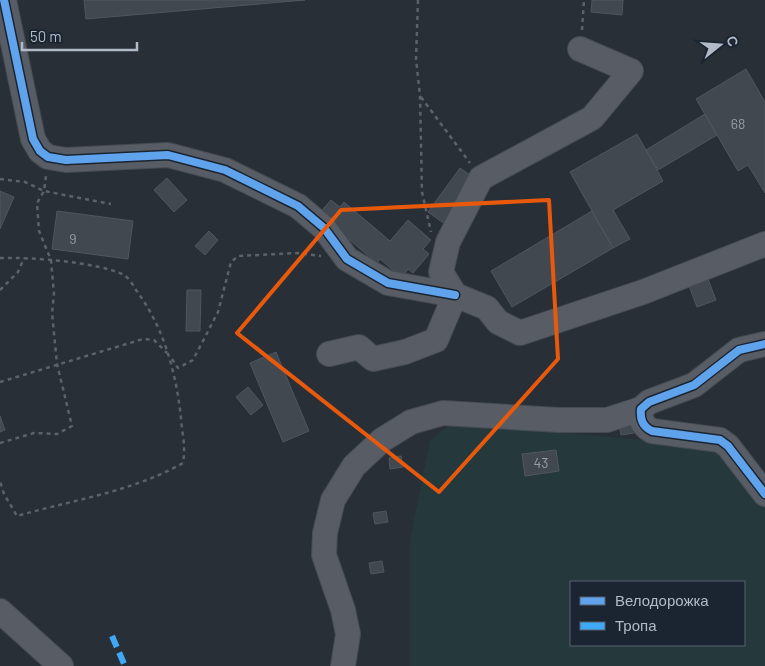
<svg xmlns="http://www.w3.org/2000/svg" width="765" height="666" font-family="Barlow,sans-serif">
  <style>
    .green { fill: #25393d; fill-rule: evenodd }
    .building { fill: #42484f; stroke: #50565f }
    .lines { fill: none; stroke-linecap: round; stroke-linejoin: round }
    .minor-casing { stroke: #464b52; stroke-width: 26 }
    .path { stroke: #5c6268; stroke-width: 2.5; stroke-dasharray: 4 4; stroke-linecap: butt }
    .minor { stroke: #585d65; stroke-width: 24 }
    .quiet { stroke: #3fa9f5; stroke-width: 6; stroke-dasharray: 12 6; stroke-linecap: butt }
    .cycleway-casing { stroke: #1b2532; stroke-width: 11 }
    .cycleway { stroke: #60a3ed; stroke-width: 8 }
    .marked { fill: none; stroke: #e8590c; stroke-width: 4; stroke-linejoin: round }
    .labels { text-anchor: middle; stroke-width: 4; stroke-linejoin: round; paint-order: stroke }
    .number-label { font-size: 14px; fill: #959eaa }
  </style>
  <rect width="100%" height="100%" fill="#282f37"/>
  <!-- green -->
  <path class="green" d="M476,425L701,445L765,476V666H410V541L430,440L448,426ZM571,582H744V645H571Z"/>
  <!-- building -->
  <path class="building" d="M84,0H305L86,19Z
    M592,0H623L622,15L591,12Z
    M746,69L765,102V193L748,165L738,171L696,99Z
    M705,114L717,135L658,170L646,150Z
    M637,134L663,181L613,210L630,239L613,248L570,172Z
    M460,168L477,180L445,224L428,212Z
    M167,178L187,200L174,212L154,190Z
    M0,191L14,197L0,229Z
    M331,200L340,207L344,202L390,241L408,220L431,240L423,249L429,254L413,273L408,269L402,278L380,259L377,263L319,214Z
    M57,211L133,221L128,259L52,249Z
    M592,211L613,248L512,307L491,271Z
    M209,231L218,240L205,255L195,246Z
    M708,279L716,300L697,307L689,286Z
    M187,290H201L200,331H186Z
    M276,352L309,431L283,442L250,363Z
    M248,387L263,405L251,415L236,397Z
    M0,416L5,430L0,432Z
    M632,422L634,433L621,435L619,424Z
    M556,450L559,471L525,476L522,454Z
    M401,456L403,467L390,469L389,458Z
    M386,511L388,522L375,524L373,513Z
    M382,561L384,572L371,574L369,563Z"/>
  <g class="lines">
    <!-- minor casing -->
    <g class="minor-casing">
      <path id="minor" d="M4,0L33,139L40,151L48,157L66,160L168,155L225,170L298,206L324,228L347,259L388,283L455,295L487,308L498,322L520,333L643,292L765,244
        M455,295L441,272L448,242L481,178L592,118L631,71L580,49
        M765,344L739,350L694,385L649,402L641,409C640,419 642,426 652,431L720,440L728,446L765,494
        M329,354L359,347L373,359L405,352L436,340L455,295
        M0,611L61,666
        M343,666L348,634L343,610L324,555L325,533L333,500L354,466L382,440L411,422L443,413L559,420H607L641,409"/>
    </g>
    <!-- path -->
    <path class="path" d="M418,0L416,59L420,96L422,192L431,232
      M582,30L584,0
      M421,97L470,163
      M0,179L25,182L44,191L111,204
      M0,258C30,257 98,262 124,275C129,278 133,285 136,290C166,330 178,380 182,429C184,441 185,451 183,463C132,492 72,500 17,516L4,494L0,481
      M0,290L18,272L24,258
      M172,359L178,368L193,360L218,312L231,262L238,256L298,253L321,256
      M0,382L143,339L154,340L167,353
      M0,443L34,433L57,434L72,426L57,364L52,313L54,294L51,260L39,231L37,203L44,191L46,176"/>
    <!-- minor -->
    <use href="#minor" class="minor"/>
    <!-- quiet -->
    <path class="quiet" d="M112,636L125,666"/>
    <!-- cycleway casing -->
    <g class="cycleway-casing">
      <path id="cycleway" d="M4,0L33,139L40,151L48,157L66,160L168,155L225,170L298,206L324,228L347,259L388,283L455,295
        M765,344L739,350L694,385L649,402L641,409C640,419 642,426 652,431L720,440L728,446L765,494"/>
    </g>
    <!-- cycleway -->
    <use href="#cycleway" class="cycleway"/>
  </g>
  <!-- marked area -->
  <path class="marked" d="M549,200L558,359L439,492L237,333L341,210Z"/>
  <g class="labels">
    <!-- number labels -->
    <g class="number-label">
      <text x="738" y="129">68</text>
      <text x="73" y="244">9</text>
      <text x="541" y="468">43</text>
    </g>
  </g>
  <!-- legend -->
  <rect x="570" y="581" width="175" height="65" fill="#1b2532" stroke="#57616e"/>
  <rect x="580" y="597" width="25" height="8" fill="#60a3ed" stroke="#57616e"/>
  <text x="615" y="606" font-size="15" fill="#b1bbc8">Велодорожка</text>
  <rect x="580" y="622" width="25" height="8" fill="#3fa9f5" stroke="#57616e"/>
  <text x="615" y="631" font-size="15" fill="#b1bbc8">Тропа</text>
  <!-- north arrow -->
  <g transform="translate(720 45) rotate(73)" stroke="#1b2532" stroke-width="4" paint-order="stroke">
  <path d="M0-4L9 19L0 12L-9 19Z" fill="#b1bbc8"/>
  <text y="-8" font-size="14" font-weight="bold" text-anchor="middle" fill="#b1bbc8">С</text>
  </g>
  <!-- scale -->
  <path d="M22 42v8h115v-8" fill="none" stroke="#b1bbc8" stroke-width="2.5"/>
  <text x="30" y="42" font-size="15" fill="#b1bbc8" stroke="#1b2532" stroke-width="4" paint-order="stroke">50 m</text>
</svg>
